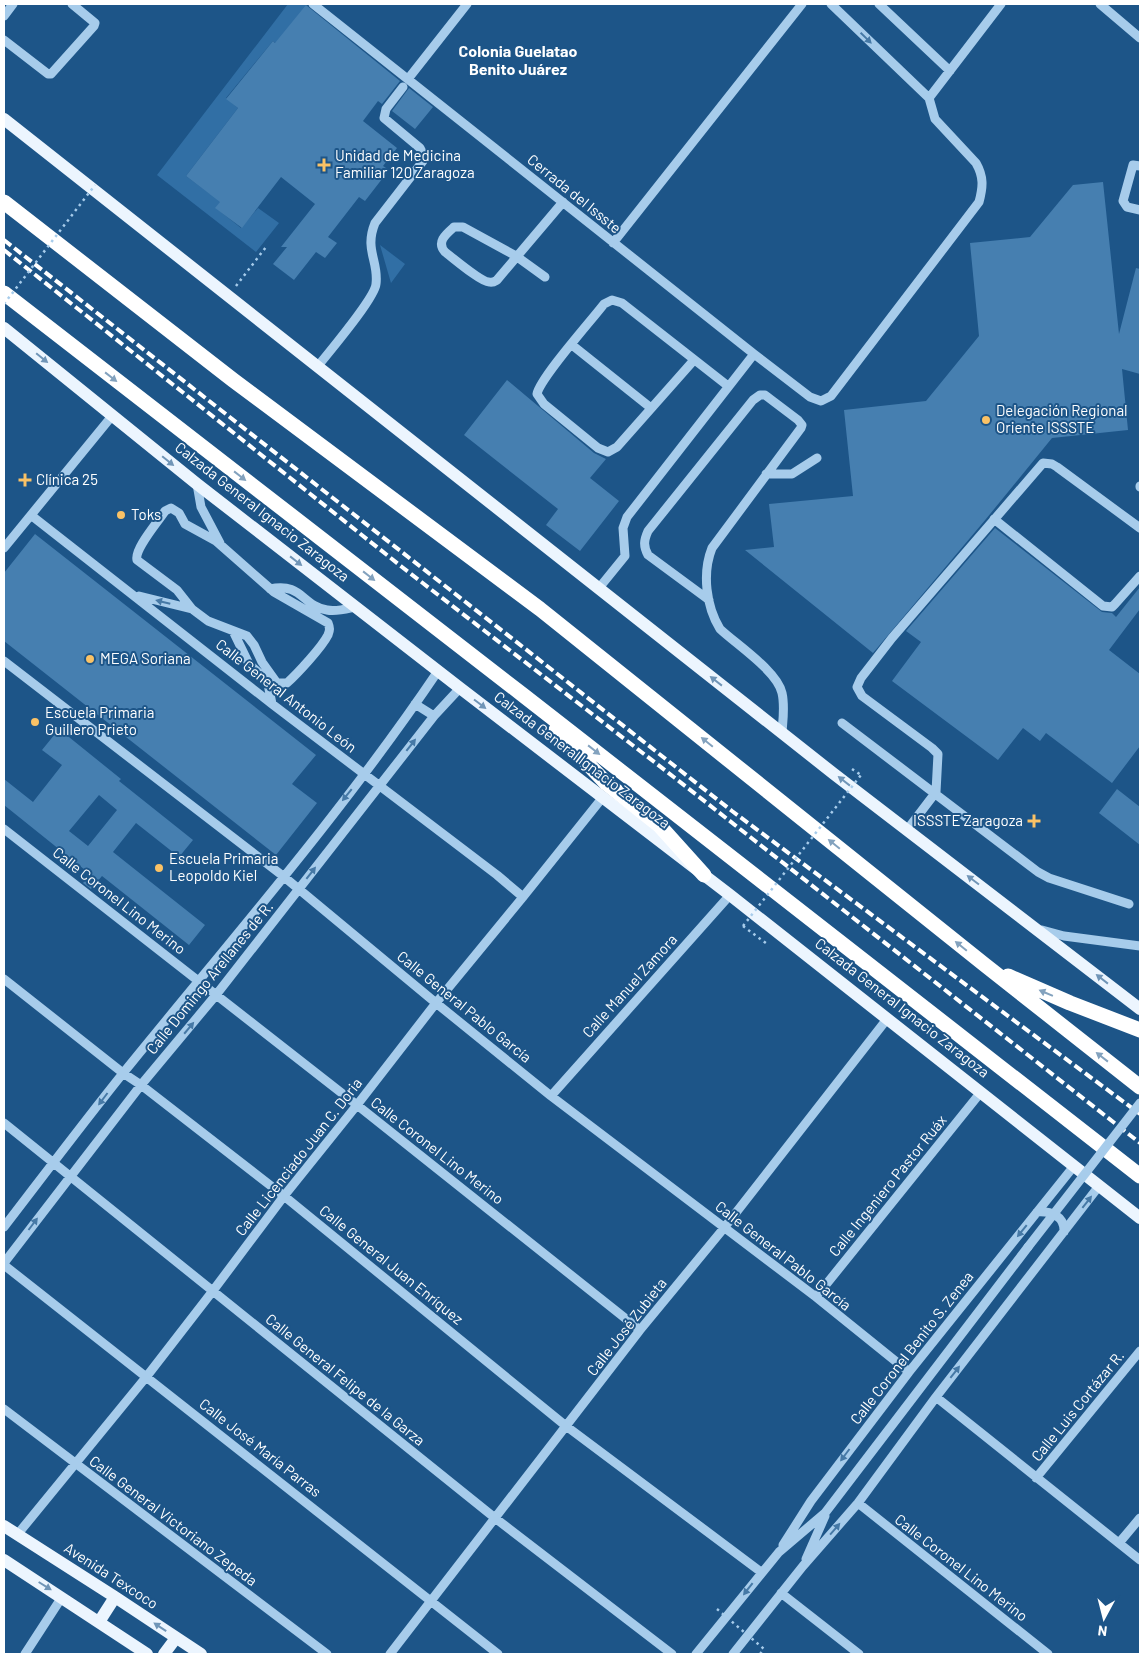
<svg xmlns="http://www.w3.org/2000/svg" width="1144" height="1658" font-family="Barlow,sans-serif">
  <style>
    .green { fill: #316fa5 }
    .building { fill: #467fb0; fill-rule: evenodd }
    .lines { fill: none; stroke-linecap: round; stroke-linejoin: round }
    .path { stroke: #a7cceb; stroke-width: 2.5; stroke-dasharray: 2.5 4; stroke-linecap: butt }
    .minor { stroke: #a7cceb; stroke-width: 9 }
    .major { stroke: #ecf5fe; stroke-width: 12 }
    .highway { stroke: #fff; stroke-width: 15 }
    .rail { stroke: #fff; stroke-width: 4; stroke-dasharray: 9 4; stroke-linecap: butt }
    .path-bridge { stroke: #a7cceb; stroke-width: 2.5; stroke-dasharray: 2.5 4; stroke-linecap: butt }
    .minor-bridge { stroke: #a7cceb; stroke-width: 9 }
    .oneway { fill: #4679a6 }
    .oneway2 { fill: #7095b7 }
    .oneway3 { fill: #83a2be }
    .poi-dot { fill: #fac266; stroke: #1d5588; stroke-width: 2 }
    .labels { text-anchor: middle; stroke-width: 4; stroke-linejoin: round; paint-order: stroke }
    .poi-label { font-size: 15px; fill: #fff; stroke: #1d5588; text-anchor: start }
    .street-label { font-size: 15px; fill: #fff; stroke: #1d5588 }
    .neighbourhood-label { font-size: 16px; font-weight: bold; fill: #fff; stroke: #1d5588 }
  </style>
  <rect width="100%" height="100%" fill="#1d5588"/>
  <!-- green -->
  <path class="green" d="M288,4H304L306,5L298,60L273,41L226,98L238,108L186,176L210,194L250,163L216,208L241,228L258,208L279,223L256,252L157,175Z
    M380,245L405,264L391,283Z"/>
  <!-- building -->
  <path class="building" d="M306,5L400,81L382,104L378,101L363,121L397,148L383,166L389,170L365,201L359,197L328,237L337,243L325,258L316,252L294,280L273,264L287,247H281L315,204L281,177L242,228L215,208L220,202L186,176L238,108L226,99L273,41L275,43Z
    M409,88L433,107L415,129L392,111Z
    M1103,182L1119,334L1136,268L1140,269V374L1122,369L1128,430L1052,438L986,519L873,653L745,550L774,547L769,504L853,496L844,410L926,401L979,336L970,243L1030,237L1073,185Z
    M507,380L594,453L606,459L590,478L619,501L580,551L546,525L558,509L464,435Z
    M995,528L1102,612L1112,613L1116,617L1140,587V609L1109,650L1140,674V746L1112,783L1046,733L1040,741L1023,728L998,760L892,681L921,642L906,631Z
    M35,534L316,755L292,784L317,803L276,855L4,641V573Z
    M59,729L121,779L119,781L193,840L179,857L136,823L113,852L205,925L189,945L102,876L91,889L83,883L90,874L4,805V779L33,802L62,765L42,750ZM99,795L117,810L88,846L69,831Z
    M1117,789L1140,807V845L1099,813Z"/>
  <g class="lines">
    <!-- path -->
    <path class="path" d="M236,286L266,247
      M852,769L861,775
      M743,926L767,944L768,943
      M760,1654L764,1649"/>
    <!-- minor -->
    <path class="minor" d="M313,4L754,354L810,397L821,401L831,396L979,202C983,187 984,177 976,163L935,119L929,98
      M831,4L929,98
      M879,4L950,71
      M1100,4L1140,38
      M4,16L13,4
      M4,40L48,74H51L94,26L95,23L72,4
      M408,79L467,4
      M929,98L1001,4
      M1140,166L1133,165L1123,201L1127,207L1140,210
      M613,243L802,4
      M545,277L516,256L463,227H454C446,234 436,242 445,252C453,258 481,282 489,282C493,283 494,282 497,280L563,202
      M572,345L651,408
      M694,360L617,447L608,452L598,448L544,404L537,394C540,378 591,321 604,304L612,300L622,303L728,386
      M318,366C329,352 375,298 376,284C379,261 364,250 375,223L423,161L422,152L420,148L384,118L386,109L403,87
      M766,474H792L817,458
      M197,484L201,507L220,543
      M1140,486V487
      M171,508L179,513L185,524L216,541L274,592L328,623C330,628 330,630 328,635C322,647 298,673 287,683H277L262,662L254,645L247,636L208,621L192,609L177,590L137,560C134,549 158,522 165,511Z
      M32,516L272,704L497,875L523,897
      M994,519L1103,606L1112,607L1115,604L1140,576
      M4,548L112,416
      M599,588L625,556L623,528L627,517L754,354
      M270,589C302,582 302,606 327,610C336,612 346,609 355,607
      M139,596L192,609
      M709,600L648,555C643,546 644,540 648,531L753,400L760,395H765L798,420L802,425L801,428L712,548C702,573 706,606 720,629C737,645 777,671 782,693C785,706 783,719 782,732
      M234,633L249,664L266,679L268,684L272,704
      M4,661L283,876L436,1003L551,1096L816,1297L909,1372
      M415,704L434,716
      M842,723L1038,872L1049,878L1129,904
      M4,829L357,1105L640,1330
      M907,830L936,792L938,754L932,748L862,696L857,687L861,678L892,638L1043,463L1052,464L1057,467L1140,528
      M1042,930L1064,936L1140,946
      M4,979L123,1073L141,1085L284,1196L566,1426L761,1572
      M551,1096L730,895
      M4,1123L495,1518L672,1654
      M1037,1212C1051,1211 1065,1216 1064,1232
      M4,1227C44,1175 83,1123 124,1072C231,940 343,812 438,671
      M4,1263L141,1085L216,995L434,716L460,688
      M4,1265L498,1654
      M816,1297L981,1092
      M936,1397L1140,1560
      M4,1409L327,1654
      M1036,1478L1140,1351
      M858,1503L1048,1654
      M17,1535L147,1376L212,1292L284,1196L357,1105L436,1003L523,897L603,797
      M1119,1543L1140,1518
      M783,1545L811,1501L909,1372L1074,1166
      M806,1559L825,1516
      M781,1593L859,1654
      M25,1654L62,1597
      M390,1654L640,1330L724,1228L887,1019
      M696,1654L779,1552L825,1513L1028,1247
      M733,1654L803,1566L858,1503L936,1397L1099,1186"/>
    <!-- major -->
    <path class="major" d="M4,119L834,774L1140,1009
      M4,328L197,484L460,688L730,895L1140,1218
      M4,1526L115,1597L201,1654
      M4,1560L147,1654
      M99,1622L115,1597
      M164,1654L176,1638"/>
    <!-- highway -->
    <path class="highway" d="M4,202L233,380L540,609L985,965L1140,1087
      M4,293L523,695L1140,1176
      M556,730L606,783L659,825L704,875
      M1008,976L1070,1003L1140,1030"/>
    <!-- rail -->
    <path class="rail" d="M4,240L732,811L1140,1114
      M4,250L402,567L675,778L1140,1143"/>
    <!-- path-bridge -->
    <path class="path-bridge" d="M4,304L95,185
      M743,926L861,775
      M717,1609L764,1649"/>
    <!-- minor-bridge -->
    <path class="minor-bridge" d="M1028,1247L1140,1103"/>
  </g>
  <!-- one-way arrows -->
  <defs><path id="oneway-solid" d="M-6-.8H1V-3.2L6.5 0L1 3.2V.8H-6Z" transform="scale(1.25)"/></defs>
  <g class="oneway">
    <use href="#oneway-solid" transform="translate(866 38) rotate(44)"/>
    <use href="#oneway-solid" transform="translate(163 602) rotate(-166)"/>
    <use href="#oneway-solid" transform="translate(411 745) rotate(-52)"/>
    <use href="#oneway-solid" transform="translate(347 795) rotate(129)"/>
    <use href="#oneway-solid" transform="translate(311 873) rotate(-52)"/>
    <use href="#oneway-solid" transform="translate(189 1028) rotate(-50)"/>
    <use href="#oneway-solid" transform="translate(103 1099) rotate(127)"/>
    <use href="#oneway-solid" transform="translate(1087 1202) rotate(-52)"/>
    <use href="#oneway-solid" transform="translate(33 1224) rotate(-53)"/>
    <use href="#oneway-solid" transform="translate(1022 1231) rotate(129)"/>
    <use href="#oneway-solid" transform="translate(955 1372) rotate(-52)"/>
    <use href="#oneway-solid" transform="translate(845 1455) rotate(127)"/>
    <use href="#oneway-solid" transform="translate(835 1529) rotate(-49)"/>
    <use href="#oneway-solid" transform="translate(748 1589) rotate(128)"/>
  </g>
  <g class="oneway2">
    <use href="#oneway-solid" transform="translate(42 358) rotate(39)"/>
    <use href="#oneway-solid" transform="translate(168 461) rotate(39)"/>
    <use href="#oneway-solid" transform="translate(296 561) rotate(38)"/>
    <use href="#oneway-solid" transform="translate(716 681) rotate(-142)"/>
    <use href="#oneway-solid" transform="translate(480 704) rotate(37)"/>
    <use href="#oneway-solid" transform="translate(844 781) rotate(-142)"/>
    <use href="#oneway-solid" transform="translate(973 880) rotate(-143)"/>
    <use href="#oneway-solid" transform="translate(1102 979) rotate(-142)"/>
    <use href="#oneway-solid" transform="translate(45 1586) rotate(32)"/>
    <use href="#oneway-solid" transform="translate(160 1627) rotate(-146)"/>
  </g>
  <g class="oneway3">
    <use href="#oneway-solid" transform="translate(111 377) rotate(38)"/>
    <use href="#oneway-solid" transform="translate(240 476) rotate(38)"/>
    <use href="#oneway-solid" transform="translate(369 576) rotate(38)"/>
    <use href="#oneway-solid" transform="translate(707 742) rotate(-141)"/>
    <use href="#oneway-solid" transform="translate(594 750) rotate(38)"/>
    <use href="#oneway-solid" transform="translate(834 844) rotate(-141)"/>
    <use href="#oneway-solid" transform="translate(961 946) rotate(-141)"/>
    <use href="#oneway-solid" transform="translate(1046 993) rotate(-157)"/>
    <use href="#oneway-solid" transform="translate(1102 1057) rotate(-142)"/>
  </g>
  <!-- markers -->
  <g class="poi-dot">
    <path d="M321.5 157.5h5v5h5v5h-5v5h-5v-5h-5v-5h5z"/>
    <circle cx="986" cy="420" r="5"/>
    <path d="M22.5 472.5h5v5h5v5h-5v5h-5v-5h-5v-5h5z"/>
    <circle cx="121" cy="515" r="5"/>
    <circle cx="90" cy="659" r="5"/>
    <circle cx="35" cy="722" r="5"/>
    <path d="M1031.5 813.5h5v5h5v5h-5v5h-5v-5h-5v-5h5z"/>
    <circle cx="159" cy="868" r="5"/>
  </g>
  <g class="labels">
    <!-- poi labels -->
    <g class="poi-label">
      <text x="335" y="161">Unidad de Medicina<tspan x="335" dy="17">Familiar 120 Zaragoza</tspan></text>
      <text x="996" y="416">Delegación Regional<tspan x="996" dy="17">Oriente ISSSTE</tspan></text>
      <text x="36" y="485">Clínica 25</text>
      <text x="131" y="520">Toks</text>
      <text x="100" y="664">MEGA Soriana</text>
      <text x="45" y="718">Escuela Primaria<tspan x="45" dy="17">Guillero Prieto</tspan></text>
      <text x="1023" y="826" text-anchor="end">ISSSTE Zaragoza</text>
      <text x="169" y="864">Escuela Primaria<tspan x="169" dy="17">Leopoldo Kiel</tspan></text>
    </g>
    <!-- street labels -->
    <g class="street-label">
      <text transform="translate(574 194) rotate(39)" y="5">Cerrada del Issste</text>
      <text transform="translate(262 512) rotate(38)" y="5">Calzada General Ignacio Zaragoza</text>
      <text transform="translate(286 696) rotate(38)" y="5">Calle General Antonio León</text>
      <text transform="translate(582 760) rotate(37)" y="5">Calzada General Ignacio Zaragoza</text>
      <text transform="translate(119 901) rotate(38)" y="5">Calle Coronel Lino Merino</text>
      <text transform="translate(210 978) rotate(-51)" y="5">Calle Domingo Arellanes de R.</text>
      <text transform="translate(630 986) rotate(-48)" y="5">Calle Manuel Zamora</text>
      <text transform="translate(464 1007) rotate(39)" y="5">Calle General Pablo García</text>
      <text transform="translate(902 1008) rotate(38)" y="5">Calzada General Ignacio Zaragoza</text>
      <text transform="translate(437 1151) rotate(38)" y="5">Calle Coronel Lino Merino</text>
      <text transform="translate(299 1157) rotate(-52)" y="5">Calle Licenciado Juan C. Doria</text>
      <text transform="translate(888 1186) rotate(-51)" y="5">Calle Ingeniero Pastor Ruáx</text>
      <text transform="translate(783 1256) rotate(38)" y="5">Calle General Pablo García</text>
      <text transform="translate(391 1265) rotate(39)" y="5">Calle General Juan Enríquez</text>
      <text transform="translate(627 1327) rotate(-52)" y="5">Calle José Zubieta</text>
      <text transform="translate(912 1348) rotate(-52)" y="5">Calle Coronel Benito S. Zenea</text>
      <text transform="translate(345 1380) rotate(39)" y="5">Calle General Felipe de la Garza</text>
      <text transform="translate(1078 1406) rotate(-51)" y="5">Calle Luis Cortázar R.</text>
      <text transform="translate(260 1448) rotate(38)" y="5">Calle José María Parras</text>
      <text transform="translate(173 1521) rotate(37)" y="5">Calle General Victoriano Zepeda</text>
      <text transform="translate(961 1568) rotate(38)" y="5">Calle Coronel Lino Merino</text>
      <text transform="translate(111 1576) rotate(33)" y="5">Avenida Texcoco</text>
    </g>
    <!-- neighbourhood labels -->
    <g class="neighbourhood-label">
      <text x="518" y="57">Colonia Guelatao<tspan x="518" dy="18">Benito Juárez</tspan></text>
    </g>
  </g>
  <!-- border -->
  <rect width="1144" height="1658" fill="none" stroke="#ffffff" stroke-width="10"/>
  <!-- north arrow -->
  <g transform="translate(1104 1618) rotate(187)" stroke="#1d5588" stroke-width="4" paint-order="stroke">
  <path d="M0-4L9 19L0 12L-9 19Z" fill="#ffffff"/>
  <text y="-8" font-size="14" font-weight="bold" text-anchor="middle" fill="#ffffff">N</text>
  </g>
</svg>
